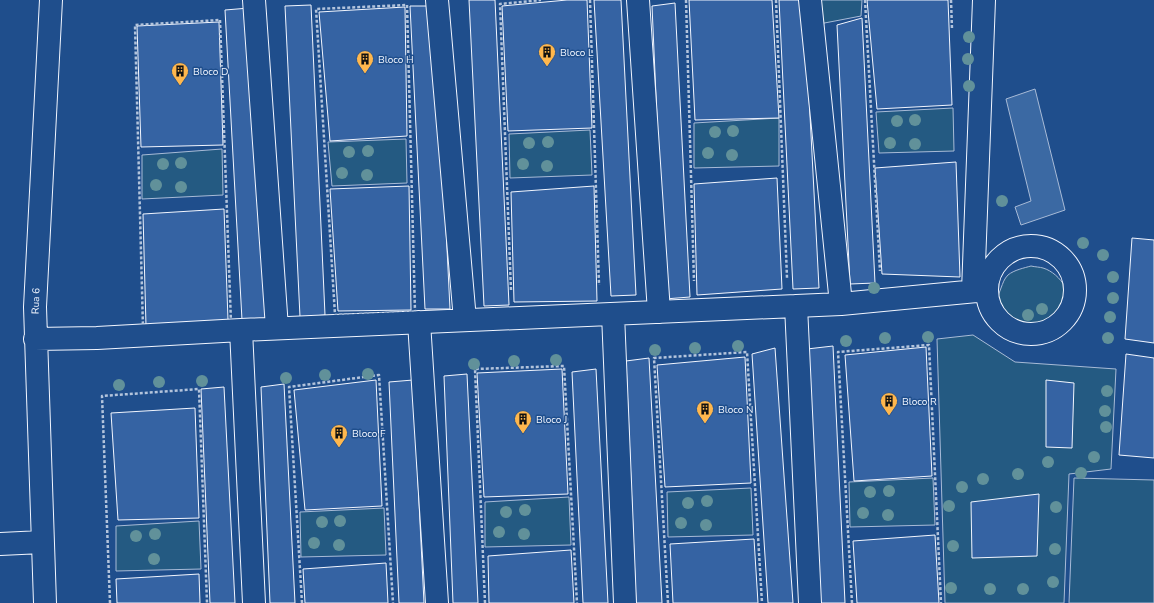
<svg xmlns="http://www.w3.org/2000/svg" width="1154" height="603" font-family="'Nunito Sans',sans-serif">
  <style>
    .green { fill: #245a82; stroke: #a8bbd7 }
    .water { fill: #3b69a3; stroke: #a8bbd7 }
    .building { fill: #3563a3; stroke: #f2f6ff }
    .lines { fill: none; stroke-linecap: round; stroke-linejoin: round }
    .street-casing { stroke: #f2f6ff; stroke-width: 24 }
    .path { stroke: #b3c4dc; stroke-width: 2.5; stroke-dasharray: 3 2; stroke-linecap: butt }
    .street { stroke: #1f4e8c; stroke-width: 22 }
    .tree { fill: #61919a }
    .labels { text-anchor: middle; stroke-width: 3; stroke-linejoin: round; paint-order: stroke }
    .poi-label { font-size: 10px; fill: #f2f6ff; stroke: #1f4e8c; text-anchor: start }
    .street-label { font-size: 10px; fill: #f2f6ff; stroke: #1f4e8c }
  </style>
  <rect width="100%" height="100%" fill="#1f4e8c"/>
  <!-- green -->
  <path class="green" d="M813,0H862L861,16L814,25Z
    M953,108L954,151L879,153L876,112Z
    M779,118V166L694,168V123Z
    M590,130L592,175L510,178L509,134Z
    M406,139L407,183L332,186L328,142Z
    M222,149L223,195L142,199V155Z
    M1031,266C1035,267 1040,267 1043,268C1060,273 1078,298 1064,314C1050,331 1022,337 1006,318C997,306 995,303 1001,288C1003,283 1004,279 1008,275C1014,270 1024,268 1031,266Z
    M973,335L1015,362L1116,369L1111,469L1069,474L1064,603H945L937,339Z
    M933,478L935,525L850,527L849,482Z
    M1074,478L1154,480V603H1069Z
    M751,488L753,535L668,537L667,492Z
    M569,497L571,545L485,547V502Z
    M384,508L386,555L301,557L300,512Z
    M199,521L201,569L116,571V526Z"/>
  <!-- water -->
  <path class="water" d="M1035,89L1065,210L1021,225L1015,207L1031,201L1006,99Z"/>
  <!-- building -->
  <path class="building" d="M469,0H495L509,305L484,306Z
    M567,0H587L592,128L508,131L502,6Z
    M594,0H621L636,295L611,296Z
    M689,0H772L779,118L695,120Z
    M779,0H804L819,288L793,289Z
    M867,0H948L952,105L877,109Z
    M675,3L690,297L665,299L652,6Z
    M311,5L325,315L300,317L285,6Z
    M410,6H435L450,309H425Z
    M405,7L407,136L330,141L319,12Z
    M249,8L268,320H242L225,10Z
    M862,18L875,283L850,284L837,25Z
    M219,22L223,145L141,147L137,26Z
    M956,162L960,277L882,274L875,168Z
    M777,178L782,289L697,295L694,184Z
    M409,186L411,310L338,311L330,189Z
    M594,186L597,301L514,302L511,192Z
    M224,209L228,320L146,326L143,214Z
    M1132,238L1154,240V343L1125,339Z
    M833,346L845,603H820L807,349Z
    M926,347L932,476L854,481L845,355Z
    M775,348L793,603H768L752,354Z
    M1126,354L1154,358V458L1119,455Z
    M745,357L751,483L665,487L657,365Z
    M649,358L662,603H636L626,361Z
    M562,369L568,494L484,497L477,373Z
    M596,369L608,603H583L572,372Z
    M467,374L478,603H453L444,376Z
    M376,380L382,506L305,510L294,390Z
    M413,380L424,603H399L389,382Z
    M1046,380L1074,383L1072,448L1046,447Z
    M284,384L295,603H270L261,387Z
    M224,387L235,603H210L201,389Z
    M195,408L199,518L118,520L111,413Z
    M1039,494L1037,556L972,558L971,502Z
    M935,535L939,603H857L853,541Z
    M754,539L758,603H673L670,544Z
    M571,550L574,603H489L488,556Z
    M386,563L388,603H305L303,569Z
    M199,574L200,603H117L116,579Z"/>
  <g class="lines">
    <!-- street casing -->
    <g class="street-casing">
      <path id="street" d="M254,0L277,328
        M437,0L465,320
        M638,0L659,312
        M810,0L841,304
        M987 290a44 44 0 1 1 88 0a44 44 0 1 1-88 0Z
        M973,291L984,0
        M796,306L810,603
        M613,314L625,603
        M419,322L437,603
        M241,330L254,603
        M35,339L97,338L241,330L841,304L987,290
        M0,544L42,542
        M45,603L35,307L51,0"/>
    </g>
    <!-- path -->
    <path class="path" d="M590,0L599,285
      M686,0L694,281
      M776,0L787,278
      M865,0L880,271
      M951,0L952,29
      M407,5L415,312L335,315L316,9Z
      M220,20L231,323L143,328L135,25Z
      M511,290L500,4L541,0
      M110,603L102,396L199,389L207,603
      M302,603L289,387L379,375L393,603
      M485,603L475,369L564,366L577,603
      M668,603L654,358L747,352L762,603
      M852,603L838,352L929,345L941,603"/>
    <!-- street -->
    <use href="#street" class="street"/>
  </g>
  <!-- trees -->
  <g class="tree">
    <circle cx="969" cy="37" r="6"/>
    <circle cx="968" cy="59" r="6"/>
    <circle cx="969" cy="86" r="6"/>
    <circle cx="915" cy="120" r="6"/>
    <circle cx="897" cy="121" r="6"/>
    <circle cx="733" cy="131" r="6"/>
    <circle cx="715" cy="132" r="6"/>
    <circle cx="548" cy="142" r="6"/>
    <circle cx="529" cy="143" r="6"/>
    <circle cx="890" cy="143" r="6"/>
    <circle cx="915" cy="144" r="6"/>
    <circle cx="368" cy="151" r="6"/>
    <circle cx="349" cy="152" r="6"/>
    <circle cx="708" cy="153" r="6"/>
    <circle cx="732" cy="155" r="6"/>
    <circle cx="181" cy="163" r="6"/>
    <circle cx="163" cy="164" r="6"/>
    <circle cx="523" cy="164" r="6"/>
    <circle cx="547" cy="166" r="6"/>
    <circle cx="342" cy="173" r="6"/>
    <circle cx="367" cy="175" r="6"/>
    <circle cx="156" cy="185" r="6"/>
    <circle cx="181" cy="187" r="6"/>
    <circle cx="1002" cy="201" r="6"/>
    <circle cx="1083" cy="243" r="6"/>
    <circle cx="1103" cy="255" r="6"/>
    <circle cx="1113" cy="277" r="6"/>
    <circle cx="874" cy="288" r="6"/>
    <circle cx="1113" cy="298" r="6"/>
    <circle cx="1042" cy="309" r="6"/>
    <circle cx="1028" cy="315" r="6"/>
    <circle cx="1110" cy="317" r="6"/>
    <circle cx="928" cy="337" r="6"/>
    <circle cx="885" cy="338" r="6"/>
    <circle cx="1108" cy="338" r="6"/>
    <circle cx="846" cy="341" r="6"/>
    <circle cx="738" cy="346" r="6"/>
    <circle cx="695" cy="348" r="6"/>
    <circle cx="655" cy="350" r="6"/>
    <circle cx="556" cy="360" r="6"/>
    <circle cx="514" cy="361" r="6"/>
    <circle cx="474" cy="364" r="6"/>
    <circle cx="368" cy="374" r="6"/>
    <circle cx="325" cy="375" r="6"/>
    <circle cx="286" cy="378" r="6"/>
    <circle cx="202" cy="381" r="6"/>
    <circle cx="159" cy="382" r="6"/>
    <circle cx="119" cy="385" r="6"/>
    <circle cx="1107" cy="391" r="6"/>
    <circle cx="1105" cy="411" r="6"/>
    <circle cx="1106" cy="427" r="6"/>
    <circle cx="1094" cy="457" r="6"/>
    <circle cx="1048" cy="462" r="6"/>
    <circle cx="1081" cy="473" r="6"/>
    <circle cx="1018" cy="474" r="6"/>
    <circle cx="983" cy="479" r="6"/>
    <circle cx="962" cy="487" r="6"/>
    <circle cx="889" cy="491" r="6"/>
    <circle cx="870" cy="492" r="6"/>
    <circle cx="707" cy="501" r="6"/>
    <circle cx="688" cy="503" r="6"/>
    <circle cx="949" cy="506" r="6"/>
    <circle cx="1056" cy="507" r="6"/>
    <circle cx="525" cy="510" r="6"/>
    <circle cx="506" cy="512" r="6"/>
    <circle cx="863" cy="513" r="6"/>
    <circle cx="888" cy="515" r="6"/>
    <circle cx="340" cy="521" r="6"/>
    <circle cx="322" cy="522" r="6"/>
    <circle cx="681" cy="523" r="6"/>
    <circle cx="706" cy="525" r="6"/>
    <circle cx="499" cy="532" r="6"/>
    <circle cx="155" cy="534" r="6"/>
    <circle cx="524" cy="534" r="6"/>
    <circle cx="136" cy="536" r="6"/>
    <circle cx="314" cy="543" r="6"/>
    <circle cx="339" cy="545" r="6"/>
    <circle cx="953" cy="546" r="6"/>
    <circle cx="1055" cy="549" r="6"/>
    <circle cx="154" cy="559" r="6"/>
    <circle cx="1053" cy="582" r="6"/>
    <circle cx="951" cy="588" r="6"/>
    <circle cx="990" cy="589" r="6"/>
    <circle cx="1023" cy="589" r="6"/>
  </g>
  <!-- icons -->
  <defs>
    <g id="building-pin" transform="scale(0.9)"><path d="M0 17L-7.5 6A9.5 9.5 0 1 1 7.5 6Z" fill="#ffb74d" stroke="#1f4e8c"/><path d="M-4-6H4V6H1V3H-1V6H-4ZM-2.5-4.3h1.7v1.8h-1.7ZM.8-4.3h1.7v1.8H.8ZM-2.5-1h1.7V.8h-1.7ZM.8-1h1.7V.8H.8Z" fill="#111"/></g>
  </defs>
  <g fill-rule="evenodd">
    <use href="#building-pin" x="547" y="52"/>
    <use href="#building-pin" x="365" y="59"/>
    <use href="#building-pin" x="180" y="71"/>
    <use href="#building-pin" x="889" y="401"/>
    <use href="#building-pin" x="705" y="409"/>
    <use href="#building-pin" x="523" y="419"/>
    <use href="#building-pin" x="339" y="433"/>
  </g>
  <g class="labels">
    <!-- poi labels -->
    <g class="poi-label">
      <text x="560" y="56">Bloco L</text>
      <text x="378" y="63">Bloco H</text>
      <text x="193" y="75">Bloco D</text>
      <text x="902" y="405">Bloco R</text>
      <text x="718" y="413">Bloco N</text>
      <text x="536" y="423">Bloco J</text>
      <text x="352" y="437">Bloco F</text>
    </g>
    <!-- street labels -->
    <g class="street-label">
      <text transform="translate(35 301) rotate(-88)" y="4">Rua 6</text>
    </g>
  </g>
</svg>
